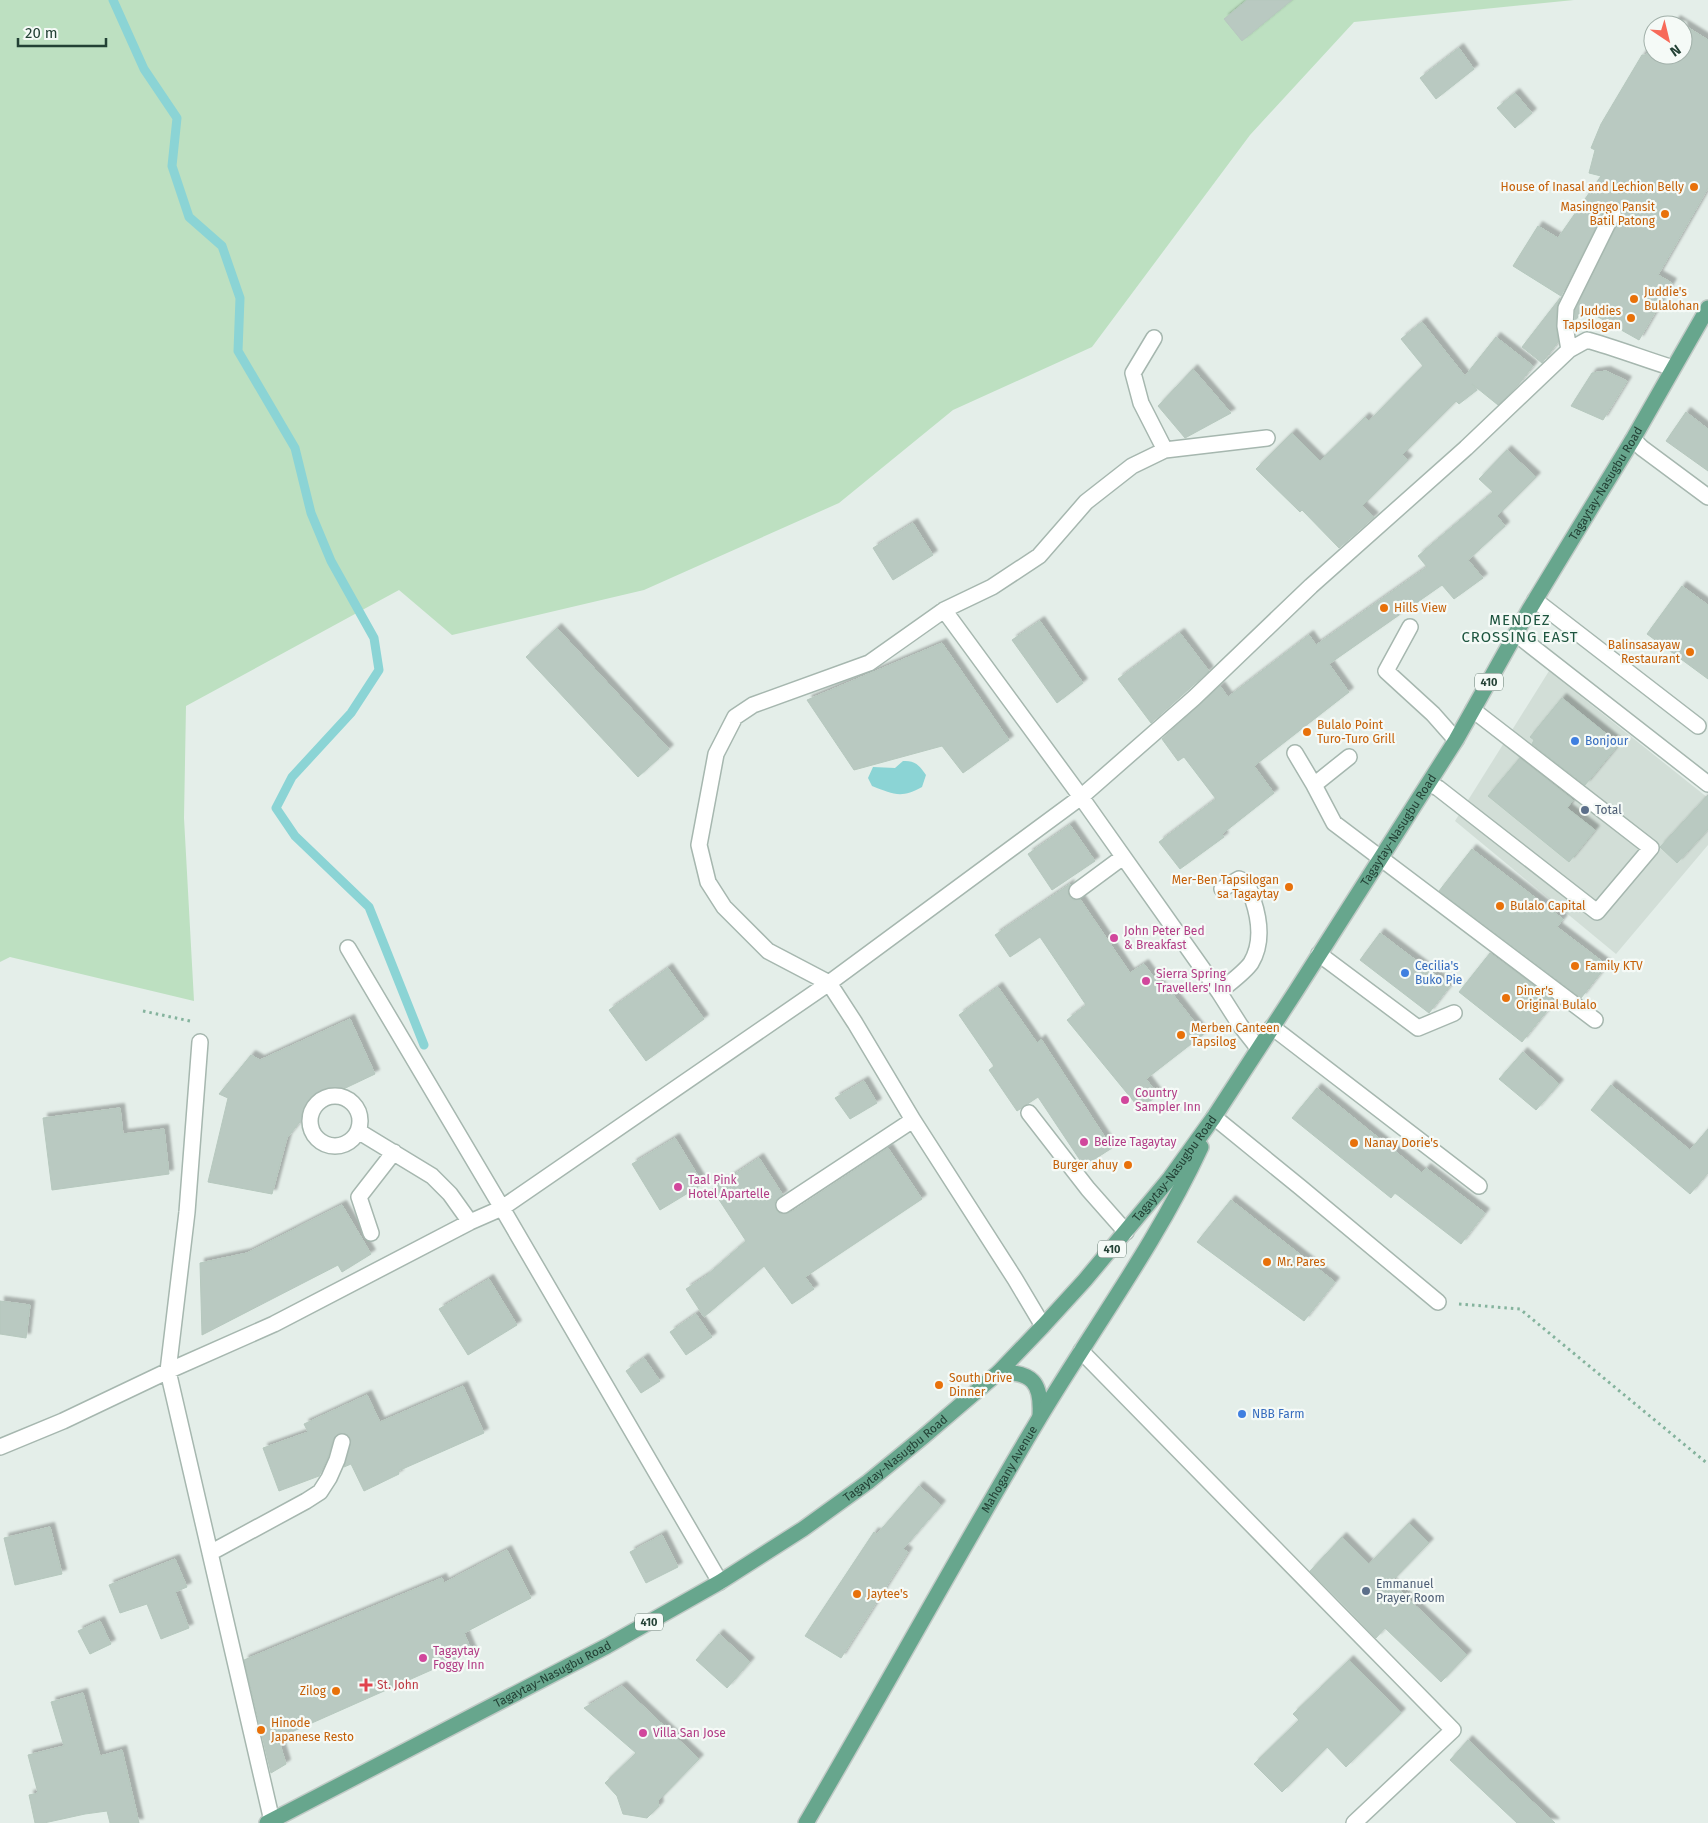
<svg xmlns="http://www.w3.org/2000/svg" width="1708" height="1823" font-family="'Fira Sans',sans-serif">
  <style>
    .built { fill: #d2ded7 }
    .green { fill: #bde0c1 }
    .water { fill: #8bd4d5 }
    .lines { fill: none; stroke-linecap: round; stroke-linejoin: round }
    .stream { stroke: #8bd4d5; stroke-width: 9 }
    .building { fill: #b9c9c1; stroke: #b6c8be; filter: url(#shadow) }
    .minor-casing { stroke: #a6b7af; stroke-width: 18 }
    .major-casing { stroke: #c1cac6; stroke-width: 18 }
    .path { stroke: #84b39d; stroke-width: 3; stroke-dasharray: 2.5 4; stroke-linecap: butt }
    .minor { stroke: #fff; stroke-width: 15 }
    .major { stroke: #67a68d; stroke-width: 15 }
    .food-dot { fill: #e8710a; stroke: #f5faf7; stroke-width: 2 }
    .shop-dot { fill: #3f7fe0; stroke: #f5faf7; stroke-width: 2 }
    .service-dot { fill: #5c6f8a; stroke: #f5faf7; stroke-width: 2 }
    .hotel-dot { fill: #d1479c; stroke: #f5faf7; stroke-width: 2 }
    .health-dot { fill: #e0444e; stroke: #f5faf7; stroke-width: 2 }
    .labels { text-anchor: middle; stroke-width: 4.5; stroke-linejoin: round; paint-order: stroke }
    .shield { fill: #f5faf7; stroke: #62786f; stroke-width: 1 }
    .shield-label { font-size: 11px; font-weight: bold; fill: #234135 }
    .food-label { font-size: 12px; fill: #c56008; stroke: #f5faf7; text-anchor: start }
    .street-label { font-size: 12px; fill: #234135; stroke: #f5faf7 }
    .shop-label { font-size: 12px; fill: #366cbe; stroke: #f5faf7; text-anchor: start }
    .service-label { font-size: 12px; fill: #4e5e75; stroke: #f5faf7; text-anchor: start }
    .hotel-label { font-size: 12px; fill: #b23c85; stroke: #f5faf7; text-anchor: start }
    .health-label { font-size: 12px; fill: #be3a42; stroke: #f5faf7; text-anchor: start }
    .quarter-label { font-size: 15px; letter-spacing: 1px; fill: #1d553f; stroke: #f5faf7 }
  </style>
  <defs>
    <filter id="shadow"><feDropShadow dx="4.5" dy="-4.5" stdDeviation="1" flood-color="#0004"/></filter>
  </defs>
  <rect width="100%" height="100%" fill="#e4eee9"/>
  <!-- built -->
  <path class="built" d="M1549,671L1708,798V845L1616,954L1455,821Z"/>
  <!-- green -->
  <path class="green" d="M0,0H1574L1354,22L1250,135L1092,347L953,410L839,503L644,590L452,635L399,590L186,706L184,818L194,1001L10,957L0,962Z"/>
  <!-- water -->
  <path class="water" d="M903,761C915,760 920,766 926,775L922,787C901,799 893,794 872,786L868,778L873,767L895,768Z"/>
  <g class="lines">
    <!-- stream -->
    <path class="stream" d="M113,0L144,69L177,118L172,166L189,217L222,246L240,298L238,351L295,448L311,513L331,561L374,638L379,670L351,713L292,777L276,808L295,836L369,907L424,1045"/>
  </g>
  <!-- building -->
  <path class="building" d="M1247,0H1292L1242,41L1224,19Z
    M1676,20L1708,40V188L1658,275L1672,283L1639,340L1584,309L1575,321V310L1621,217L1622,212L1618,205L1612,204L1605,209L1561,296L1513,266L1538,226L1558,238L1601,176L1589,173L1595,150L1591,148L1601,124L1642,55H1646L1650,49L1653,51V55H1683V25H1672Z
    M1459,48L1474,69L1436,99L1420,78Z
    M1515,93L1532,113L1515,128L1497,108Z
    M1560,298L1557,307L1556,325L1558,342L1542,363L1522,347Z
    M1422,322L1465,376L1496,337L1533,366L1518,385L1498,405L1472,384L1477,390L1459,404L1456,401L1402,455L1408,460L1362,506L1374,517L1339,548L1302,510L1300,512L1256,469L1292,433L1320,461L1365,417L1369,421L1423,366L1401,339Z
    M1193,369L1231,413L1185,438L1158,406Z
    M1606,371L1627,381L1603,420L1571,406L1592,373Z
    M1686,412L1708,429V471L1666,441Z
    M1507,450L1536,477L1497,516L1505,526L1468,560L1483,578L1454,599L1442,585L1329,664L1349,692L1254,766L1274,793L1222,834L1224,837L1180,869L1159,842L1216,799L1184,757L1178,761L1162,739L1220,686L1228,697L1309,635L1316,645L1427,567L1418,556L1493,492L1479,479Z
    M913,523L933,555L893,580L873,548Z
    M1682,586L1708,605V679L1647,634Z
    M1040,621L1083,683L1057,703L1012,640Z
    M557,628L669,749L638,777L526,657Z
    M1180,633L1209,671L1151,723L1118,679Z
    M942,643L1009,740L963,773L942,746L854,770L807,700Z
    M1562,698L1619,744L1585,785L1532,744L1534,740L1530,737Z
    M1520,758L1573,800L1567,808L1595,830L1569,862L1488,796Z
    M1708,795V829L1677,863L1660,847Z
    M1070,825L1095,861L1052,890L1028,854Z
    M1472,849L1563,919L1557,927L1607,965L1581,998L1439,891Z
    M1070,884L1068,892L1069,896L1074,900L1080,899L1130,973L1144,964L1167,995L1171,992L1204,1034L1146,1079L1158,1095L1140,1109L1067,1020L1086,1005L1040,937L1010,957L995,935Z
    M1380,933L1450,986L1429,1013L1360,960Z
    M1490,953L1555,1001L1522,1042L1459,992Z
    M668,968L704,1019L646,1061L609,1010Z
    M998,987L1037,1043L1041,1039L1112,1148L1084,1166L1038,1097L1017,1111L989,1070L994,1066L959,1015Z
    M350,1019L375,1074L316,1102L287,1138L272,1194L208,1182L228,1098L219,1094L251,1055L260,1060Z
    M1523,1052L1559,1084L1536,1110L1499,1079Z
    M864,1081L877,1103L850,1119L835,1098Z
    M1611,1085L1690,1150L1708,1129V1173L1690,1194L1591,1110Z
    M1317,1088L1422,1173L1426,1168L1485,1213L1461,1244L1395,1193L1391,1198L1292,1118Z
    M120,1108L123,1134L164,1129L169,1174L52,1190L43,1118Z
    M675,1138L703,1184L660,1210L632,1164Z
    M888,1148L922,1199L805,1277L814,1289L792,1304L764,1266L704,1317L686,1289L706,1276L746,1241L712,1189L759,1158L783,1195L775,1201L776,1210L779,1213L785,1214L793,1211Z
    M1231,1200L1335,1282L1304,1321L1197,1242Z
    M342,1205L371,1254L342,1272L338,1265L202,1335L200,1263L247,1253Z
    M489,1279L517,1325L468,1355L439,1309Z
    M0,1301L30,1305L26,1338L0,1334Z
    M696,1314L712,1337L686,1355L670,1332Z
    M644,1358L660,1381L641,1393L626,1371Z
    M463,1386L484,1433L398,1471L399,1474L364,1491L351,1464L344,1467L351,1440L348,1435L339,1433L333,1439L328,1457L319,1476L279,1491L263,1448L308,1432L304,1424L367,1395L380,1422Z
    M919,1486L941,1505L903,1549L908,1552L841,1658L805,1636L874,1532L877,1534Z
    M1409,1523L1429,1543L1391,1582L1467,1655L1441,1682L1385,1628L1376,1638L1310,1571L1342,1537L1369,1564Z
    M50,1527L62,1574L15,1585L4,1538Z
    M662,1535L678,1567L646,1583L630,1552Z
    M507,1550L531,1598L464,1633L472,1652L278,1738L286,1764L271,1773L244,1660L442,1578L444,1583Z
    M175,1559L187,1587L175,1592L189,1628L161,1639L147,1604L120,1613L109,1585Z
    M100,1621L111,1644L90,1654L78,1631Z
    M719,1634L750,1662L727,1688L696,1660Z
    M1349,1660L1401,1713L1346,1767L1327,1747L1282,1792L1254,1764L1299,1720L1293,1714Z
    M622,1686L699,1759L658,1801L659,1806L647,1818L623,1814L617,1796L605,1783L636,1753L584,1708Z
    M83,1693L100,1756L122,1750L139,1823H110L107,1811L85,1814L44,1823H35L29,1795L38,1793L28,1755L64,1746L51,1702Z
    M1468,1740L1555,1823H1517L1450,1760Z"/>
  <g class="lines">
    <!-- minor casing -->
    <g class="minor-casing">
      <path id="minor" d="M1154,338L1133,373L1141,403L1165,450
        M1569,350L1565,326L1566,308L1613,213
        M1633,439L1642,448L1708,497
        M1535,600L1698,726
        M944,610L1081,797L1219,992L1240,1025L1258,1048
        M1410,627L1386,671L1433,714L1456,740
        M1516,634L1708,784
        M1295,753L1314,785L1334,823L1595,1020
        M1429,784L1438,788L1597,912L1651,848L1473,710
        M1314,785L1349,757
        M1077,891L1123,857
        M348,948L502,1208L720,1582
        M1319,954L1418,1028L1454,1013
        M1219,992C1228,984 1244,973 1251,963C1263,943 1260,921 1253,900C1250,891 1249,882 1239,879L1222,889
        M1272,1027L1479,1186
        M200,1042L187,1212L168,1371L272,1821
        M310 1121a25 25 0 1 1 50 0a25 25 0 1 1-50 0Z
        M1029,1113L1088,1189L1126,1232
        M1214,1117L1300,1187L1438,1302
        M358,1131L432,1176L450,1194L470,1222
        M784,1205L913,1120
        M371,1233L359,1197L394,1152
        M1043,1326L1015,1279L913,1120L855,1023L829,983L768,951L724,907L708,882L699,845L716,754L735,717L753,705L869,663L944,610L992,587L1039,556L1086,502L1132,466L1165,450L1267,438
        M1081,1351L1453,1730L1354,1823
        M0,1447L63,1421L168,1371L274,1324L470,1222L502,1208L829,983L1081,797L1194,698L1311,586L1466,448L1569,350L1587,340C1616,348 1644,359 1673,368
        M210,1553L306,1501L320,1492L329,1478L337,1460L342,1442"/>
    </g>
    <!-- major casing -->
    <g class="major-casing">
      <g id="major">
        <path d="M999,1372C1032,1372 1042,1382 1040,1416"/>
        <path id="s1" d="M267,1823L607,1646L720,1582L803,1529L868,1482L923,1437L999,1372L1043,1326L1085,1280L1170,1178L1214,1117L1296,991L1456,740L1529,610L1633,439L1708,308"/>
        <path id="s2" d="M806,1823C885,1689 960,1551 1040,1417C1094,1327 1157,1242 1201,1147"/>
      </g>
    </g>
    <!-- path -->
    <path class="path" d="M143,1011L190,1021
      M1459,1304L1520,1309L1708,1464"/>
    <!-- minor -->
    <use href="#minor" class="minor"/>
    <!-- major -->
    <use href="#major" class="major"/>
  </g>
  <!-- markers -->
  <g class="food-dot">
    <circle cx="1694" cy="187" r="5"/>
    <circle cx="1665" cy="214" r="5"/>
    <circle cx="1634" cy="299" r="5"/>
    <circle cx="1631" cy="318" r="5"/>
    <circle cx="1384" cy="608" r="5"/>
    <circle cx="1690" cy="652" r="5"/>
    <circle cx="1307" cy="732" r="5"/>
    <circle cx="1289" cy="887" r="5"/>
    <circle cx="1500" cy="906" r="5"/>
    <circle cx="1575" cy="966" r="5"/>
    <circle cx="1506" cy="998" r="5"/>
    <circle cx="1181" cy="1035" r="5"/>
    <circle cx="1354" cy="1143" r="5"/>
    <circle cx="1128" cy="1165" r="5"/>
    <circle cx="1267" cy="1262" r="5"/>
    <circle cx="939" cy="1385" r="5"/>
    <circle cx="857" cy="1594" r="5"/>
    <circle cx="336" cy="1691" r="5"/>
    <circle cx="261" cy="1730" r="5"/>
  </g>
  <g class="shop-dot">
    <circle cx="1575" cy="741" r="5"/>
    <circle cx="1405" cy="973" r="5"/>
    <circle cx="1242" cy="1414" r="5"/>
  </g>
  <g class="service-dot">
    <circle cx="1585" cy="810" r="5"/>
    <circle cx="1366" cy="1591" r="5"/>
  </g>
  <g class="hotel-dot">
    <circle cx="1114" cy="938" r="5"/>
    <circle cx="1146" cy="981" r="5"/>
    <circle cx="1125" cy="1100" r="5"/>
    <circle cx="1084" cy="1142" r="5"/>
    <circle cx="678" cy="1187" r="5"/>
    <circle cx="423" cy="1658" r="5"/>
    <circle cx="643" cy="1733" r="5"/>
  </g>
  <path class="health-dot" d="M363.5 1677.5h5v5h5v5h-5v5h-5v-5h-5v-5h5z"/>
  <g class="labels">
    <!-- shield labels -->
    <g class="shield">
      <rect x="1475" y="673.5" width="28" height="17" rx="4"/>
      <rect x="1098" y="1240.5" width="28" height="17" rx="4"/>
      <rect x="635" y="1613.5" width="28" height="17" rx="4"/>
    </g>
    <g class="shield-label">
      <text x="1489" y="686">410</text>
      <text x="1112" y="1253">410</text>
      <text x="649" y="1626">410</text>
    </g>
    <!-- food labels -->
    <g class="food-label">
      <text x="1684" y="191" text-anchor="end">House of Inasal and Lechion Belly</text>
      <text x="1655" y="211" text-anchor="end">Masingngo Pansit<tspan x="1655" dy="14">Batil Patong</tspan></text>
      <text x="1644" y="296">Juddie's<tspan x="1644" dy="14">Bulalohan</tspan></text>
      <text x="1621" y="315" text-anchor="end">Juddies<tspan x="1621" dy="14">Tapsilogan</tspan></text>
      <text x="1394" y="612">Hills View</text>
      <text x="1680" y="649" text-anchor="end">Balinsasayaw<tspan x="1680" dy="14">Restaurant</tspan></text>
      <text x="1317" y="729">Bulalo Point<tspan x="1317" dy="14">Turo-Turo Grill</tspan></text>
      <text x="1279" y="884" text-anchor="end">Mer-Ben Tapsilogan<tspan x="1279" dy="14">sa Tagaytay</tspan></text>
      <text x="1510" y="910">Bulalo Capital</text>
      <text x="1585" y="970">Family KTV</text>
      <text x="1516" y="995">Diner's<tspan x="1516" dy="14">Original Bulalo</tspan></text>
      <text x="1191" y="1032">Merben Canteen<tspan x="1191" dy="14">Tapsilog</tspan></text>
      <text x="1364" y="1147">Nanay Dorie's</text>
      <text x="1118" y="1169" text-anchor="end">Burger ahuy</text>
      <text x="1277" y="1266">Mr. Pares</text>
      <text x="949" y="1382">South Drive<tspan x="949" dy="14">Dinner</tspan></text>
      <text x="867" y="1598">Jaytee's</text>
      <text x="326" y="1695" text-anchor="end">Zilog</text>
      <text x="271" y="1727">Hinode<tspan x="271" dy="14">Japanese Resto</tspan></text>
    </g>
    <!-- street labels -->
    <g class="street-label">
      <text dy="4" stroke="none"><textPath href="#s1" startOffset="1942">Tagaytay-Nasugbu Road</textPath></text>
      <text dy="4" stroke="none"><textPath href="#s1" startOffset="1538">Tagaytay-Nasugbu Road</textPath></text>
      <text dy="4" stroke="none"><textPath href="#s1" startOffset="1132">Tagaytay-Nasugbu Road</textPath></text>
      <text dy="4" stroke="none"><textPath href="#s1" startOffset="728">Tagaytay-Nasugbu Road</textPath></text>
      <text dy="4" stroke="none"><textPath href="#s2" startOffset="408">Mahogany Avenue</textPath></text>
      <text dy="4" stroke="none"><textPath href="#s1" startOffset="322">Tagaytay-Nasugbu Road</textPath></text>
    </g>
    <!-- shop labels -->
    <g class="shop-label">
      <text x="1585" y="745">Bonjour</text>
      <text x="1415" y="970">Cecilia's<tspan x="1415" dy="14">Buko Pie</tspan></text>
      <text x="1252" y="1418">NBB Farm</text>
    </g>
    <!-- service labels -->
    <g class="service-label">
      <text x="1595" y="814">Total</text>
      <text x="1376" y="1588">Emmanuel<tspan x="1376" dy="14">Prayer Room</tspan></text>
    </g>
    <!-- hotel labels -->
    <g class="hotel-label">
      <text x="1124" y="935">John Peter Bed<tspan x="1124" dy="14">&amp; Breakfast</tspan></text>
      <text x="1156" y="978">Sierra Spring<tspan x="1156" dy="14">Travellers' Inn</tspan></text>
      <text x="1135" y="1097">Country<tspan x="1135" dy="14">Sampler Inn</tspan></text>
      <text x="1094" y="1146">Belize Tagaytay</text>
      <text x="688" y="1184">Taal Pink<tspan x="688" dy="14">Hotel Apartelle</tspan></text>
      <text x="433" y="1655">Tagaytay<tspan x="433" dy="14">Foggy Inn</tspan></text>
      <text x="653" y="1737">Villa San Jose</text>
    </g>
    <!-- health labels -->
    <g class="health-label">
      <text x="377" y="1689">St. John</text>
    </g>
    <!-- quarter labels -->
    <g class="quarter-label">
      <text x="1520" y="625">MENDEZ<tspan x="1520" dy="17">CROSSING EAST</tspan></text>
    </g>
  </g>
  <!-- north arrow -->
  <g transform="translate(1668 40) rotate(145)"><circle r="24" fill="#f5faf7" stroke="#a1b0a9"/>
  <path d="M0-4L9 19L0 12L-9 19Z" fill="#f76a59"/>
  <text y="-8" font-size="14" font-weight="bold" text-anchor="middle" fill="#234135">N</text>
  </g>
  <!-- scale -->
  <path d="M18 38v8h88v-8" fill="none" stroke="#234135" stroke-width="2.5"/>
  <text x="25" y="38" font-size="15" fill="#234135" stroke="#f5faf7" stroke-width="4" paint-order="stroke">20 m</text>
</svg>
